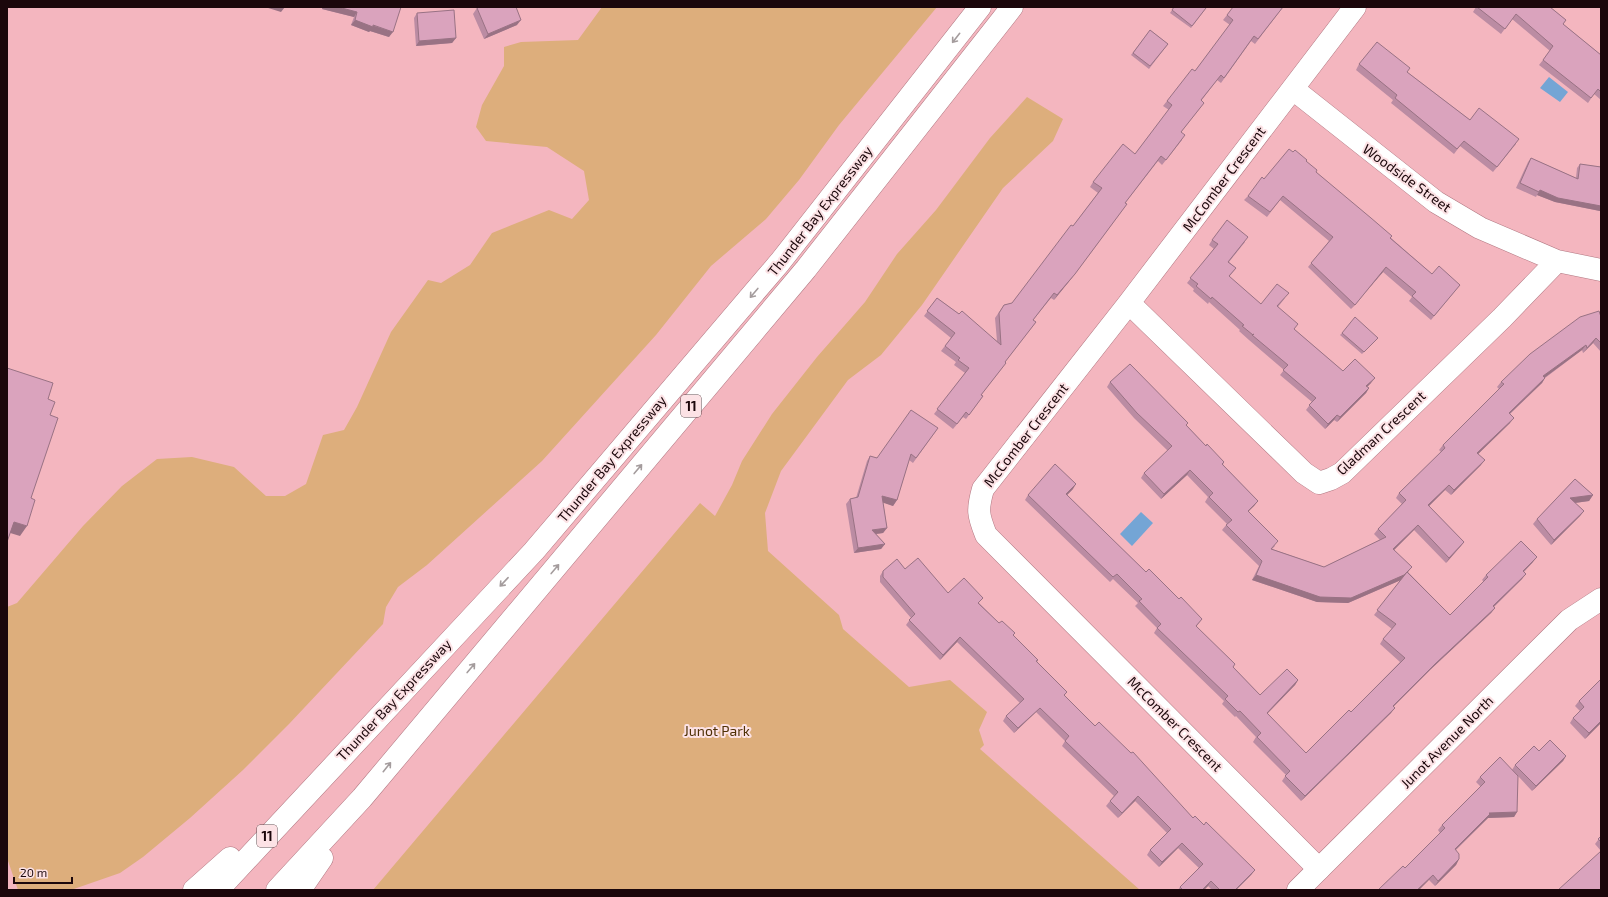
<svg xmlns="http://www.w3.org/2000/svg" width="1608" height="897" font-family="'Exo 2',sans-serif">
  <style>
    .green { fill: #ddae7c }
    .water { fill: #74a5d5 }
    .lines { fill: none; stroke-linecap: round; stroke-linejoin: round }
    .minor-casing { stroke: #b17781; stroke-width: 23 }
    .major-casing { stroke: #b17781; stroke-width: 23 }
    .highway-casing { stroke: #b17781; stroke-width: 23 }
    .minor { stroke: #fff; stroke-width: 22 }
    .major { stroke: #fff; stroke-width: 22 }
    .highway { stroke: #fff; stroke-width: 22 }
    .wall { fill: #bb8ca3 }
    .shaded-wall { fill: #997284 }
    .building { fill: #daa3bd; stroke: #997284 }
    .oneway { stroke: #a49c9d }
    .labels { text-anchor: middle; stroke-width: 4; stroke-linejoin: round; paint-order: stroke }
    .shield { fill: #fce2e5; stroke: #5e494c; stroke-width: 1 }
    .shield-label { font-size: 13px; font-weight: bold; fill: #1b070b }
    .street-label { font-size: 14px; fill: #1b070b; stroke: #fce2e5 }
    .park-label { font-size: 14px; fill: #4f3005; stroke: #fce2e5 }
  </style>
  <rect width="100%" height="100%" fill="#f4b6bf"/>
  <!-- green -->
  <path class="green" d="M602,7H937L839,125L799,180L766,219L711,266L656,335L542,461L427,565L398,587L386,607L383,624L289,724L243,770L190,818L143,857L120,873L71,890H18L7,858V607L17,603L83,526L122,486L157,459L192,457L234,467L266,496H285L306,484L323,435L344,430L357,407L391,332L428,280L441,283L470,265L492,233L549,210L572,219L589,200L584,171L547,147L486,141L476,127L482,105L504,66V47L521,42L578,40Z
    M1027,97L1063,119L1053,141L1003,188L922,305L881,355L848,380L781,471L765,513L768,551L839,615L843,629L909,687L950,680L987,712L979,730L984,745L980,749L1140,890H373L700,503L715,516L732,485L742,461L772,414L817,357L865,302L897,254L936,210L990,138Z"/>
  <!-- water -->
  <path class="water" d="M1549,77L1568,92L1560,102L1540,88Z
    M1141,512L1153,523L1132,546L1120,534Z"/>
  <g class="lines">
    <!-- minor casing -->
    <g class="minor-casing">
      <path id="minor" d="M1293,89L1436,202L1480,228L1557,261L1601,270
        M1129,303L1304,473L1319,483L1331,479L1342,473L1502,318L1557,261
        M1319,869L986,535C978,515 977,510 983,489L1129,303L1355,7"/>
    </g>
    <!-- major casing -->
    <g class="major-casing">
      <path id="major" d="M1298,890L1569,620L1601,599"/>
    </g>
    <!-- highway casing -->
    <g class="highway-casing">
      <path id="highway" d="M194,890L230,858
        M218,890L534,551L780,262L980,7
        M277,890L362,798L806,269L1012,7
        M300,890L322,858"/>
    </g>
    <!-- minor -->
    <use href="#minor" class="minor"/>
    <!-- major -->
    <use href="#major" class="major"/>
    <!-- highway -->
    <use href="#highway" class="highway"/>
  </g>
  <!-- wall -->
  <path class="wall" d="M322,7H401L389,37L370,31L369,32L351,25L354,17L322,9Z
    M1174,7L1206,8L1191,28L1170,13Z
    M1283,7L1255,44L1251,41L1221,83L1217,80L1201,101L1200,108L1181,132L1182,140L1162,165L1158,161L1125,203L1071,279L1054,300L1051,298L1033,320L1036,322L1005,362L1002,368L981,395L983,396L966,419L963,417L953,429L934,414L965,373L954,365L956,362L941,351L951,338L924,316L937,298L997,341L995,318L1004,305L1012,303L1073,226L1098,193L1090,187L1093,182L1135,154L1169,110L1163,106L1167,101L1195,71L1230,25L1223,20L1227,15Z
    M1476,7H1550L1566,20L1563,24L1601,55V100L1594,94L1588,103L1539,65L1550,51L1512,19L1501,34L1473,12Z
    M477,8L517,25L484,39L473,14Z
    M417,13L456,38L452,43L416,46L414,18Z
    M1150,30L1168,44L1149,69L1131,55Z
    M1359,64L1407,72L1470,120L1516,144L1493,172L1460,146L1454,154L1391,103L1393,100L1356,70Z
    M1293,152L1306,161L1316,172L1432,274L1460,285L1431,320L1409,301L1412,297L1383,272L1351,309L1308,267L1329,241L1280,200L1267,217L1244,200L1248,196L1264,179Z
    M1531,158L1576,178L1577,168L1580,164L1601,167V209L1600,211L1555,202L1537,195L1536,197L1516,188L1528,162Z
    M1212,240L1245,242L1229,262L1236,268L1229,277L1261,304L1285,298L1278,307L1294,329L1343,371L1371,383L1367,387L1369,388L1366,393L1337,422L1334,420L1325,429L1306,410L1312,402L1280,375L1284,370L1249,340L1239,331L1240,330L1209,302L1208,304L1193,291L1194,289L1187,283L1214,249L1209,245Z
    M1601,317V352L1593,343L1583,353L1582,350L1545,378L1542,383L1510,414V423L1478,454L1481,465L1451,495L1445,490L1429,506L1464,542L1460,547L1446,563L1414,530L1394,550L1408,572L1450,615L1484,582L1482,580L1486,575L1533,562L1524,572L1522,579L1494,607L1495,608L1491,613L1431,669L1393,707L1391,713L1301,801L1282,781L1286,775L1253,742L1256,737L1236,716L1235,717L1222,704L1224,701L1154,633L1157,628L1135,606L1138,603L1113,579L1110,582L1025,500L1028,495L1073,489L1067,495L1146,572L1202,619L1196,627L1235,664L1233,667L1260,695L1298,680L1295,685L1267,714L1306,753L1351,712L1400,662L1380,644L1383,639L1392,629L1374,615L1401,580L1348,603L1317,602L1252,580L1259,566L1222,530L1227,524L1205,502L1208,497L1187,475L1161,499L1141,478L1144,473L1168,451L1134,418L1107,387L1110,382L1188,423L1186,425L1206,446L1224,462L1223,465L1258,501L1254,506L1248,511L1275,546L1272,549L1324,567L1380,540L1374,534L1378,529L1402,504L1396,498L1399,493L1441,452L1439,450L1443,445L1499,389L1497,387L1501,382Z
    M1342,333L1378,338L1362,354L1340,335Z
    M938,428L913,463L909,460L897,500L893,506L883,502L887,528L883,533L876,534L885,544L881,549L854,553L846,504L850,499L856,498L867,461L870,456L877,458Z
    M1575,479L1593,495L1589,501L1575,503L1584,511L1580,516L1551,545L1533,524L1537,519Z
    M905,569L948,593L979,603L999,623L1013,635L1038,660L1037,662L1067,692L1064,696L1193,818L1204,825L1255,870L1251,875L1236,890H1212L1208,886L1204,890H1178L1180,887L1199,868L1178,848L1159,867L1147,855L1150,850L1167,833L1135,801L1118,818L1106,806L1114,796L1062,746L1065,741L1036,712L1014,733L1003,721L1006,716L1020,703L957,642L940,660L906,625L911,618L880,582V576L883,571Z
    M1601,679V723L1585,739L1570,723L1573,718L1580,711L1575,706L1579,701Z
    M1539,751L1566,756L1563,761L1532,791L1518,776L1517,812L1514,817L1488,818L1456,850L1459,859L1456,865L1435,886L1429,880L1405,868L1440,833L1438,830L1442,825L1481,787L1476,782L1480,777L1512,770L1515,765Z
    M1601,836V851L1595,844Z"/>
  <!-- shaded-wall -->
  <path class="shaded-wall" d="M265,7H285L281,12Z
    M323,7H338L357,12L354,17L322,9Z
    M355,20L393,32L389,37L370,31L369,32L351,25Z
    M521,20L517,25L484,39L488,34Z
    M456,38L452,43L416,46L419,41Z
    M1540,190L1601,206V209L1600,211L1555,202L1537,195Z
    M1127,204L1071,279L1054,300L1057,295Z
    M1386,267L1383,272L1351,309L1355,305Z
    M1596,338L1593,343L1583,353L1587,348Z
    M1586,345L1582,350L1540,381L1543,376Z
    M1375,378L1371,383L1363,391L1366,386Z
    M1545,378L1542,383L1505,418L1509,413Z
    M1369,388L1366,393L1337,422L1340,417Z
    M1337,415L1334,420L1325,429L1328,424Z
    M1514,418L1510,423L1474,458L1477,453Z
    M1485,460L1481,465L1451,495L1454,490Z
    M1190,470L1187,475L1161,499L1164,494Z
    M1076,484L1073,489L1063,499L1066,494Z
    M1449,485L1445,490L1425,510L1428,505Z
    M1593,495L1589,501L1567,504L1570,498Z
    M882,496L897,500L893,506L878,501Z
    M1258,501L1254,506L1244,516L1248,511Z
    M1584,511L1580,516L1551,545L1554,540Z
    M14,522L27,526L20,536L7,532Z
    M1418,525L1414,530L1390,554L1393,549Z
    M887,528L883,533L868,535L872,530Z
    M1464,542L1460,547L1446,563L1449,558Z
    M885,544L881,549L854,553L858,548Z
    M1537,557L1533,562L1519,576L1523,571Z
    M1412,567L1408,572L1401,580L1348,603L1317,602L1252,580L1256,575Z
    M1526,574L1522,579L1489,611L1493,606Z
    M1495,608L1491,613L1431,669L1389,711L1393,706L1435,664Z
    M960,637L957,642L940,660L943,655Z
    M1298,680L1295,685L1263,718L1267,713Z
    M1040,708L1036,712L1014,733L1018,728Z
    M1395,708L1391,713L1301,801L1305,796Z
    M1601,721V723L1585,739L1589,733Z
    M1566,756L1563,761L1532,791L1536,786Z
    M1138,796L1135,801L1118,818L1122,813Z
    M1517,812L1514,817L1488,818L1451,854L1455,849L1489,813Z
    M1182,843L1178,848L1159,867L1162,862Z
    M1459,859L1456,865L1435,886L1438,881Z
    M1255,870L1251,875L1236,890H1235Z
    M1433,875L1429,880L1419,890H1417Z
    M1211,881L1208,886L1204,890H1202Z"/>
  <!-- building -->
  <path class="building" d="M338,7H401L393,32L373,25V27L355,20L357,12Z
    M480,7H516L521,20L488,34L477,8Z
    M1174,7H1205L1206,8L1192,26L1172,10Z
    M1233,7H1283L1258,39L1254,36L1224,78L1221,75L1201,100L1204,103L1181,132L1185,135L1166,160L1161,156L1125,203L1127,204L1075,274L1057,295L1054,293L1033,320L1036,322L1005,362L1006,363L981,395L983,396L969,415L966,412L957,424L937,409L969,368L958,360L960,358L945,346L955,333L927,311L937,298L959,314L962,311L1001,345L999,313L1004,305L1012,303L1071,225L1073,226L1102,188L1093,182L1123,144L1135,154L1172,105L1167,101L1192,69L1195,71L1233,20L1227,15Z
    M1477,7H1550L1566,20L1563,24L1601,55V92L1598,89L1591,98L1543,60L1553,46L1516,14L1505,29Z
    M454,10L456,38L419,41L417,13Z
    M1150,30L1168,44L1150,66L1133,53Z
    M1377,42L1410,68L1407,72L1470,120L1479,108L1519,139L1497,167L1464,141L1457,149L1395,98L1397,95L1359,64Z
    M1289,149L1293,152L1295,150L1307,160L1306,161L1317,170L1316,172L1371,218L1392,236L1390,238L1432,274L1439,266L1460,285L1434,316L1412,296L1416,292L1386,267L1355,305L1311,263L1333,237L1283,196L1270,212L1248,196L1262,177L1264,179Z
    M1531,158L1578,179L1580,164L1601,167V206L1558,198L1540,190L1539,192L1520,183Z
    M1227,220L1248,237L1228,262L1236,268L1229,276L1261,304L1277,284L1289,293L1277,306L1298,324L1294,329L1343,371L1355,359L1375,378L1366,386L1369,388L1340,417L1337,415L1328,424L1309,405L1316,398L1283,370L1288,365L1252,335L1254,334L1253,335L1242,326L1244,325L1212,297L1211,299L1196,286L1198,284L1190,278L1218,244L1212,240Z
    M1599,311L1601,317V343L1596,338L1587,348L1586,345L1543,376L1545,378L1509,413L1514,418L1477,453L1485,460L1454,490L1449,485L1428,505L1464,542L1449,558L1418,525L1393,549L1412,567L1404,575L1351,598L1320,597L1256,575L1262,561L1226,525L1232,520L1209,497L1213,493L1190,470L1164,494L1144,473L1172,446L1137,413L1110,382L1130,364L1188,423L1186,425L1206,446L1207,444L1224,462L1222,464L1258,501L1248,511L1278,541L1271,549L1324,567L1386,537L1378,529L1406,500L1399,493L1445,448L1443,445L1504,384L1501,382L1530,354L1580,317Z
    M1355,317L1378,338L1364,352L1342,333Z
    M7,368L53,383L48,399L55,402L50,415L58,418L31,498L35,500L27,526L14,522L7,542Z
    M911,410L938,428L916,458L911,454L897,500L882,496L887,528L872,530L885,544L858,548L850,499L858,497L870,456L877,458Z
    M1055,464L1076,484L1066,494L1146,572L1149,569L1179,599L1181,597L1202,619L1196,626L1235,664L1233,667L1260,695L1287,669L1298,680L1267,713L1306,753L1349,710L1351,712L1405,658L1383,639L1396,624L1377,610L1407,572L1450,615L1488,577L1486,575L1521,541L1537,557L1523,571L1526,574L1493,606L1495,608L1435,664L1393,706L1395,708L1305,796L1285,776L1290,771L1257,737L1261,733L1240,711L1238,712L1225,699L1228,696L1157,628L1161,624L1139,601L1142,599L1117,574L1113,577L1028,495Z
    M1575,479L1593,495L1570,498L1584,511L1554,540L1537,519Z
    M918,558L948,593L964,578L983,598L978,603L999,623L1002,621L1015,633L1013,635L1038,660L1036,661L1067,692L1064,695L1095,726L1099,722L1131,753L1133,752L1193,818L1195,816L1204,825L1206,822L1255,870L1235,890H1220L1211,881L1202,890H1183L1180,887L1203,864L1182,843L1162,862L1150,850L1171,829L1138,796L1122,813L1110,801L1118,792L1065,741L1069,736L1040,708L1018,728L1006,716L1024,699L960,637L943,655L909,620L915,614L883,577V571L897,559L905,569Z
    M1601,679V721L1589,733L1573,718L1584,707L1579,701Z
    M1550,740L1566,756L1536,786L1515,765L1534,746L1539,751Z
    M1500,757L1518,776L1517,812L1489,813L1490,814L1455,849L1459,854V859L1438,881L1433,875L1417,890H1378L1403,866L1405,868L1445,828L1442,825L1485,782L1480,777Z
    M1601,836V842L1598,839Z
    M1601,851V888L1599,890H1558Z"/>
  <!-- one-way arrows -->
  <defs><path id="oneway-shaft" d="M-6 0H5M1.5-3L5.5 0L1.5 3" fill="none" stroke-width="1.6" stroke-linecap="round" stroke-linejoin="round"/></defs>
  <g class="oneway">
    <use href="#oneway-shaft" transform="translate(956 38) rotate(128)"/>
    <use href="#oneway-shaft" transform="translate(754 293) rotate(130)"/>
    <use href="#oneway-shaft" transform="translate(638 469) rotate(-50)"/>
    <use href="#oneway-shaft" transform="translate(555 569) rotate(-50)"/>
    <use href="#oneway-shaft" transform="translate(504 582) rotate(133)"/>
    <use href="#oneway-shaft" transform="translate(471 668) rotate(-50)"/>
    <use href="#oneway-shaft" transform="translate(387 767) rotate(-51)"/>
  </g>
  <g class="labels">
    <!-- shield labels -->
    <g class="shield">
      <rect x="681" y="395" width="20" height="22" rx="3"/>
      <rect x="257" y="825" width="20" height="22" rx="3"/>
    </g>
    <g class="shield-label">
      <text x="691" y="411">11</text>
      <text x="267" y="841">11</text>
    </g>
    <!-- street labels -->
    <g class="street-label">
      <text transform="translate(1407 178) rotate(36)" y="5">Woodside Street</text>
      <text transform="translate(1224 179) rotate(-53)" y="5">McComber Crescent</text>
      <text transform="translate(820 211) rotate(-52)" y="5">Thunder Bay Expressway</text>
      <text transform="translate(1381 433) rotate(-43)" y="5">Gladman Crescent</text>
      <text transform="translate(1026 435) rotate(-52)" y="5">McComber Crescent</text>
      <text transform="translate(612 459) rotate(-50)" y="5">Thunder Bay Expressway</text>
      <text transform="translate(394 700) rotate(-47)" y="5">Thunder Bay Expressway</text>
      <text transform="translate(1175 724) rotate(45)" y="5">McComber Crescent</text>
      <text transform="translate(1447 742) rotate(-45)" y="5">Junot Avenue North</text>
    </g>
    <!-- park labels -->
    <g class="park-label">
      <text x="717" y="736">Junot Park</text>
    </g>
  </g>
  <!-- border -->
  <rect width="1608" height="897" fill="none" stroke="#1b070b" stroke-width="16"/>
  <!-- scale -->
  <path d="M14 877v6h58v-6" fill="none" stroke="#1b070b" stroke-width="2"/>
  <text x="20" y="877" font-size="12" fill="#1b070b" stroke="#fce2e5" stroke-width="3" paint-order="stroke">20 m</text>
</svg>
